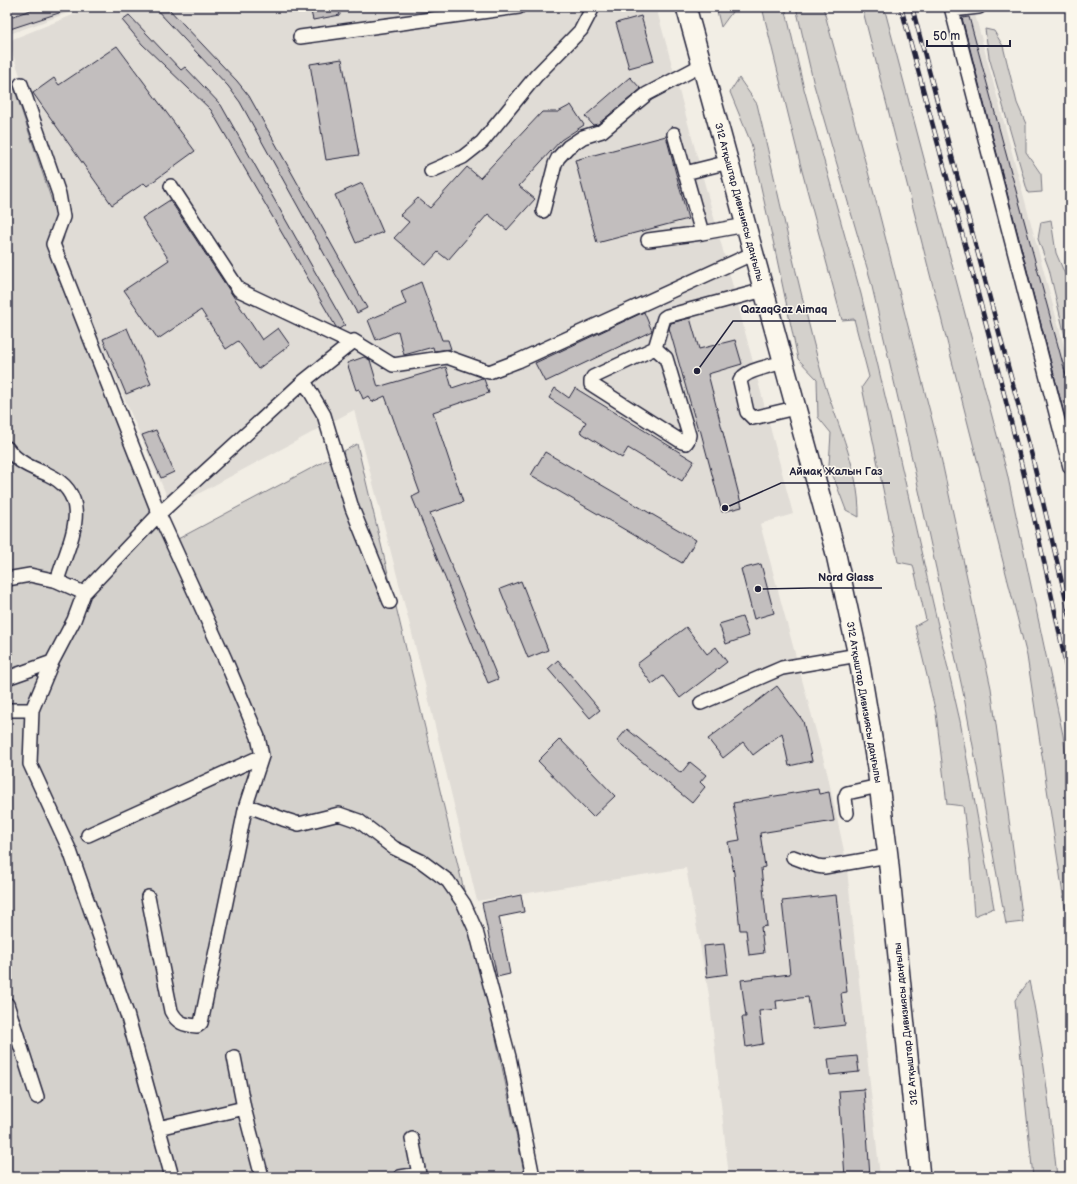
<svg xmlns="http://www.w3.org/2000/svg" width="1077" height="1184" font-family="'Balsamiq Sans',sans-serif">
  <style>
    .built { fill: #e0dcd6 }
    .green { fill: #d4d1cc; stroke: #7b7a84 }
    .building { fill: #c2bebe; stroke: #22223b }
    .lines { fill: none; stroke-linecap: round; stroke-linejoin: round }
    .minor-casing { stroke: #22223b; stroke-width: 16 }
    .highway-casing { stroke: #22223b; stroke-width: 22 }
    .minor { stroke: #fbf7ec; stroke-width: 13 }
    .highway { stroke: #fbf7ec; stroke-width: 19 }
    .rail-casing { stroke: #22223b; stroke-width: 4.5 }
    .rail { stroke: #fbf7ec; stroke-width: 3; stroke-dasharray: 9; stroke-linecap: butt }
    .labels { text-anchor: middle; stroke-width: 3; stroke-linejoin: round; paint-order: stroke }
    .street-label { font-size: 10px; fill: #22223b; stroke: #fbf7ec }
    .leader { fill: none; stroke: #22223b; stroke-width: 1.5 }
    .callout-dot { fill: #22223b; stroke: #fbf7ec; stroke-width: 1.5 }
    .callout-label { font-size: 11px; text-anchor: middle; font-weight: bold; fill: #22223b; stroke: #fbf7ec; stroke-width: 3; stroke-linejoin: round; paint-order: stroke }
  </style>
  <rect width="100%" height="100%" fill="#f2eee5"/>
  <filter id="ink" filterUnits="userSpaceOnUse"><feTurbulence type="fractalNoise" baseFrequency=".025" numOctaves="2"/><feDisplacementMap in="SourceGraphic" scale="8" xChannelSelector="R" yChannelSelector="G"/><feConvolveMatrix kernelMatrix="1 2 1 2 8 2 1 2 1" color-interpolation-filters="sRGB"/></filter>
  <g filter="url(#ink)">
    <!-- built -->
    <path class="built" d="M7,7H84L7,35Z
      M93,7H656L735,294L793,514L760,524L827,772L846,860L880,1177H729L709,995L686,868L477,901L423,676L354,410L172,508L57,244L69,215L8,41Z
      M951,7H973L1070,369V467Z"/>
    <!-- green -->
    <path class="green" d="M716,7H730L732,12L721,27Z
      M762,7H785L804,89L861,294L898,451L960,721L994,908L974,916L970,862L963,806L947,804L936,713L915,626L926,620L913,565L898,562L862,387L869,377L854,319L842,320L802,171Z
      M796,7H823L877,205L937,439L991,688L1023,922L1006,924L963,692L913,463L870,278L814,85Z
      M862,7H884L1007,473L1063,735L1070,787V909L1065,908L1027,656Z
      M985,29L994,31L1003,46L1017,103L1026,124V152L1041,174L1042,192L1028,193L989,57Z
      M7,67L64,237L55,263L176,540L357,444L472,924L525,1177H7Z
      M739,78L757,104C778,192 797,281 820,368C833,417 860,466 859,517L846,510L829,465L831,433L818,417L817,379L798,359L774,245L751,143L730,92Z
      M1051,220L1056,253L1068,281L1070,312V357L1049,269L1038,239L1041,222Z
      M1029,981C1043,1045 1050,1111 1057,1177H1033L1015,1000Z"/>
    <!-- building -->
    <path class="building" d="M40,7H71V9L7,30V18Z
      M154,7H167L237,81L249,96L367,308L357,313L240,102L228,86Z
      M310,7H339L340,15L313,20Z
      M129,15L181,70L185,67L221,105L345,325L339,329L336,327L211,110L142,44L122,20Z
      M641,16L654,61L629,68L616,23Z
      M969,17L1070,390V428L1068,429L962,18Z
      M117,46L195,151L147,186L144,183L112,205L33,93L54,78L59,85Z
      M342,59L359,155L326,160L310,64Z
      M630,77L641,89L598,124L593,125L585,116Z
      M571,105L584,125L561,140L519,186L535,199L507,230L488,214L448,260L438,252L426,265L394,238L409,222L400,215L418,198L430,208L467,167L480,178L542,112H558Z
      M666,136L688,219L597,243L575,160Z
      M362,183L383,232L356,243L335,195Z
      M170,200L262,340L278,328L290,345L258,369L238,341L226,349L201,310L158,339L124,290L169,260L142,218Z
      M421,282L442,340H448L451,349L434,351L433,347L404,355L398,331L376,340L368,320L406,304L401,291Z
      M644,312L652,331L545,382L535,363Z
      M690,318L699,349L735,340L742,364L708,374L742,507L722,512L700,429L698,430L669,328L671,323Z
      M127,328L151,384L126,394L103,339Z
      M364,357L370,360L378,387L446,367L452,388L482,378L484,379L489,393L433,412L463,502L430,513L498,679L488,683L412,497L420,493L385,396L372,402L368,396L363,399L359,389L356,390L347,363Z
      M555,388L569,398L575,388L694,461L682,481L628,448L622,458L580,432L586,422L549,398Z
      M156,430L174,472L161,478L142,435Z
      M545,452L696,540L682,563L531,475Z
      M761,564L774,613L754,619L741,569Z
      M521,581L548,650L528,658L500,589Z
      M742,617L749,636L726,644L719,624Z
      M686,627L707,654L716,647L727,662L680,698L663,676L652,684L637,664Z
      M558,660L600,710L590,718L548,669Z
      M777,686L803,721L812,761L789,766L782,733L753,755L743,742L723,758L708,739Z
      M627,729L681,773L690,762L706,775L700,782L705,787L692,803L617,741Z
      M560,739L615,796L593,817L538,761Z
      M818,789L819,794L829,792L834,821L760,833L765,867L761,868L767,926L761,927L764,953L749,955L746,930H740L734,873L728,842L740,840L733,803Z
      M521,895L524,912L499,917L510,974L497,977L482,903Z
      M836,895L847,992L841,993L845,1025L813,1029L808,997L776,1001L777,1009L759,1011L763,1044L746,1047L742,1017H746L741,980L790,974L782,901Z
      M724,944L728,974L707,977L704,946Z
      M857,1056L859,1072L830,1075L828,1059Z
      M864,1089L870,1177H845L839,1091Z"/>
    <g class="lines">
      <!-- minor casing -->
      <g class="minor-casing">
        <path id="minor" d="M951,7L1070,467
          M952,10L979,7
          M300,37L519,7
          M21,84L59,194L63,217L53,244L159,514L304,381L354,341L393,365L447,357L489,372L518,361L754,253
          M674,134L702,233
          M431,171L463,157L482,142L536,76L581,30L593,7
          M685,173L729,162
          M171,186L239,290L351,343
          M543,211L555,164L558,158L568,147L583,137L602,131L647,94L702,65
          M648,240L702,233L746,225
          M655,348L666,358L689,435L688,440L686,443L682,442L591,384V381L593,377L655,348L664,318L667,316L764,290
          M783,362C772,366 744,370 740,381L747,412L753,418L795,408
          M304,381L324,415L352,508L390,602
          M7,448C17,462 32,468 47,474C97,497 68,543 57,581L84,593
          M7,579L30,575L57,581
          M7,678L52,662
          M701,703L782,668L858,655
          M7,710H32
          M246,805L283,819L299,824L339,814L359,821L394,848L421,861L448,881L464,904L476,931L509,1057L533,1177
          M847,813L845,798L847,793L879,786
          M88,835L262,756
          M793,857L817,866L824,867L888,856
          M148,897L171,1011C177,1023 184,1025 197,1026L201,1023L246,805L262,756L258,737L225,659L159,514L84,593L74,620L52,662L32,710L30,764L70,851L127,1014L172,1177
          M7,1004L37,1097
          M244,1108L262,1177
          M158,1128L244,1108L234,1057
          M400,1177L419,1174L412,1139"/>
      </g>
      <!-- highway casing -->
      <g class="highway-casing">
        <path id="highway" d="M686,7L835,550L859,660L877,768L888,856L920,1177"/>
      </g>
      <!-- minor -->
      <use href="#minor" class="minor"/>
      <!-- highway -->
      <use href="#highway" class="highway"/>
      <!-- rail casing -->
      <g class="rail-casing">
        <path id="rail" d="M901,7C961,232 1026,457 1070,686
          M912,7L1032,456L1070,616"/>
      </g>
      <!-- rail -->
      <use href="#rail" class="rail"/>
    </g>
  </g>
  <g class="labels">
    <!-- street labels -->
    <g class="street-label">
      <text transform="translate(740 202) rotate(75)" y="4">312 Атқыштар Дивизиясы даңғылы</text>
      <text transform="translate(865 702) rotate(80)" y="4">312 Атқыштар Дивизиясы даңғылы</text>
      <text transform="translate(905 1024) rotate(-96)" y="4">312 Атқыштар Дивизиясы даңғылы</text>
    </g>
  </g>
  <!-- callouts -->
  <path class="leader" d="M697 371L733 321H836M725 508L781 483H890M758 589L810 588H882"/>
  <g class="callout-dot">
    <circle cx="697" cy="371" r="4"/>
    <circle cx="725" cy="508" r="4"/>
    <circle cx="758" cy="589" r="4"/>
  </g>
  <g class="callout-label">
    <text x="784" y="313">QazaqGaz Aimaq</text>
    <text x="836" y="475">Аймақ Жалын Газ</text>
    <text x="846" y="581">Nord Glass</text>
  </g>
  <!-- margin -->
  <rect width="1077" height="1184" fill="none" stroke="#fbf7ec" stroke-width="24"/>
  <rect x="12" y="12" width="1053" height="1160" fill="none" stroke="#22223b" stroke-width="1.5" filter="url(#ink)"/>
  <!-- scale -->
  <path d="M927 40v6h83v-6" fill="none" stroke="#22223b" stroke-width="2"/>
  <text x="933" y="40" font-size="12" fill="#22223b" stroke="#fbf7ec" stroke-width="3" paint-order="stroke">50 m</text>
</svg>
